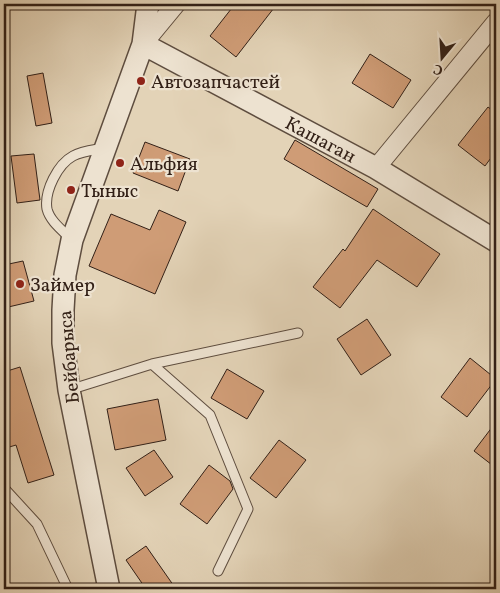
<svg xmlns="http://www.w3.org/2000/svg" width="500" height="593" font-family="Vollkorn,serif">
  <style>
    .building { fill: #cf9c76; stroke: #322017 }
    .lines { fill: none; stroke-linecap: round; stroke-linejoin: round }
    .service-casing { stroke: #5e4d3f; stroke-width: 11 }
    .minor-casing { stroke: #5e4d3f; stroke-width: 20 }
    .tertiary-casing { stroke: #5e4d3f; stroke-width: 24 }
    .service { stroke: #ede2d0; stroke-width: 9 }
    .minor { stroke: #ede2d0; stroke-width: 18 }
    .tertiary { stroke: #ede2d0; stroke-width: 21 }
    .poi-dot { fill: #8f2418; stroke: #ede2d0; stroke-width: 2 }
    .labels { text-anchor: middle; stroke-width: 4.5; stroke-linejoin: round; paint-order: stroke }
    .poi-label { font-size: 19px; fill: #322017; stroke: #ede2d0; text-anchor: start }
    .street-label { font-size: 19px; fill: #322017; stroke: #ede2d0 }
  </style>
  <rect width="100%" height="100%" fill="#e3d3b7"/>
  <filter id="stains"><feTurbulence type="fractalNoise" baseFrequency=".004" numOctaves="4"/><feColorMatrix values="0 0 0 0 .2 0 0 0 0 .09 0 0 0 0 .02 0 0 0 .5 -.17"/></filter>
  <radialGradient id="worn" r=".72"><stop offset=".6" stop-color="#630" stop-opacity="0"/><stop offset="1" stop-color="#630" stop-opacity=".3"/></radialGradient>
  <!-- building -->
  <path class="building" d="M235,4H277L236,57L210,36Z
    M370,54L411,80L393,108L352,83Z
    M43,73L52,123L36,126L27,76Z
    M488,107L496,113V151L485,166L458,145Z
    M295,140L378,189L367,207L284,159Z
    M145,142L190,159L178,191L133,173Z
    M34,154L40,200L17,203L11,156Z
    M373,209L440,254L417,287L377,260L340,308L313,287L343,249L345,251Z
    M159,210L186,222L155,294L89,266L111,214L150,230Z
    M23,261L34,301L4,308V265Z
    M367,319L391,355L361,375L337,339Z
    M470,358L496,379L467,417L441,397Z
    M20,367L54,475L28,483L16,445L6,448L4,440V372Z
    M227,369L264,391L247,419L211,398Z
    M158,399L166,440L115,450L107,409Z
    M496,422V468L474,451Z
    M279,440L306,460L276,498L250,478Z
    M154,450L173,477L145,496L126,468Z
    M209,465L230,481L233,489L207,524L180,504Z
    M146,546L176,589H146L126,560Z"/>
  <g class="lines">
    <!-- service casing -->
    <g class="service-casing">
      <path id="service" d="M71,239C62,230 50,221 47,209C44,191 58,164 73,156C82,151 94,150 104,148
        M152,364L210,415L248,509L218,571
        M69,390L152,364L298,333
        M4,488L37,524L68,589"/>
    </g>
    <!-- minor casing -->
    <g class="minor-casing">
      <path id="minor" d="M143,44L176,4
        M376,168L496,22"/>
    </g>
    <!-- tertiary casing -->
    <g class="tertiary-casing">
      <path id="tertiary" d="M143,44L376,168L496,241
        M109,589L69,390L63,343V310L65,275L72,240L143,44L148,4"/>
    </g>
    <!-- service -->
    <use href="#service" class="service"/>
    <!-- minor -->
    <use href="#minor" class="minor"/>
    <!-- tertiary -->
    <use href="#tertiary" class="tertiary"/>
  </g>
  <!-- markers -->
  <g class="poi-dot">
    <circle cx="141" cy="81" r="5"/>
    <circle cx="120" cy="163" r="5"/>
    <circle cx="71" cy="190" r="5"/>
    <circle cx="20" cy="284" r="5"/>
  </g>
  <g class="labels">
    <!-- poi labels -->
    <g class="poi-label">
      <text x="151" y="88">Автозапчастей</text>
      <text x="130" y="170">Альфия</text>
      <text x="81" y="197">Тыныс</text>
      <text x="30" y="291">Займер</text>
    </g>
    <!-- street labels -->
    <g class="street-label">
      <text transform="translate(321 139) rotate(28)" y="7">Кашаган</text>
      <text transform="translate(68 357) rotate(-95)" y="7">Бейбарыса</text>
    </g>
  </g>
  <!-- margin -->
  <rect width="500" height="593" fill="none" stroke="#e3d3b7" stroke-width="20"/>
  <rect x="5" y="5" width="490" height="583" fill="none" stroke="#322017" stroke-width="2.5"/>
  <rect x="10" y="10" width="480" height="573" fill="none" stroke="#322017"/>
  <!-- north arrow -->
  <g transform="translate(442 58) rotate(198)" stroke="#ede2d0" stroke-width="4" paint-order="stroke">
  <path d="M0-4L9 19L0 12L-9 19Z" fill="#322017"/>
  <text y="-8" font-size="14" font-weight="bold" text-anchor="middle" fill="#322017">С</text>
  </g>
  <rect width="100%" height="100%" filter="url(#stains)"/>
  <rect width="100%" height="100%" fill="url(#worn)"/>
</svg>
